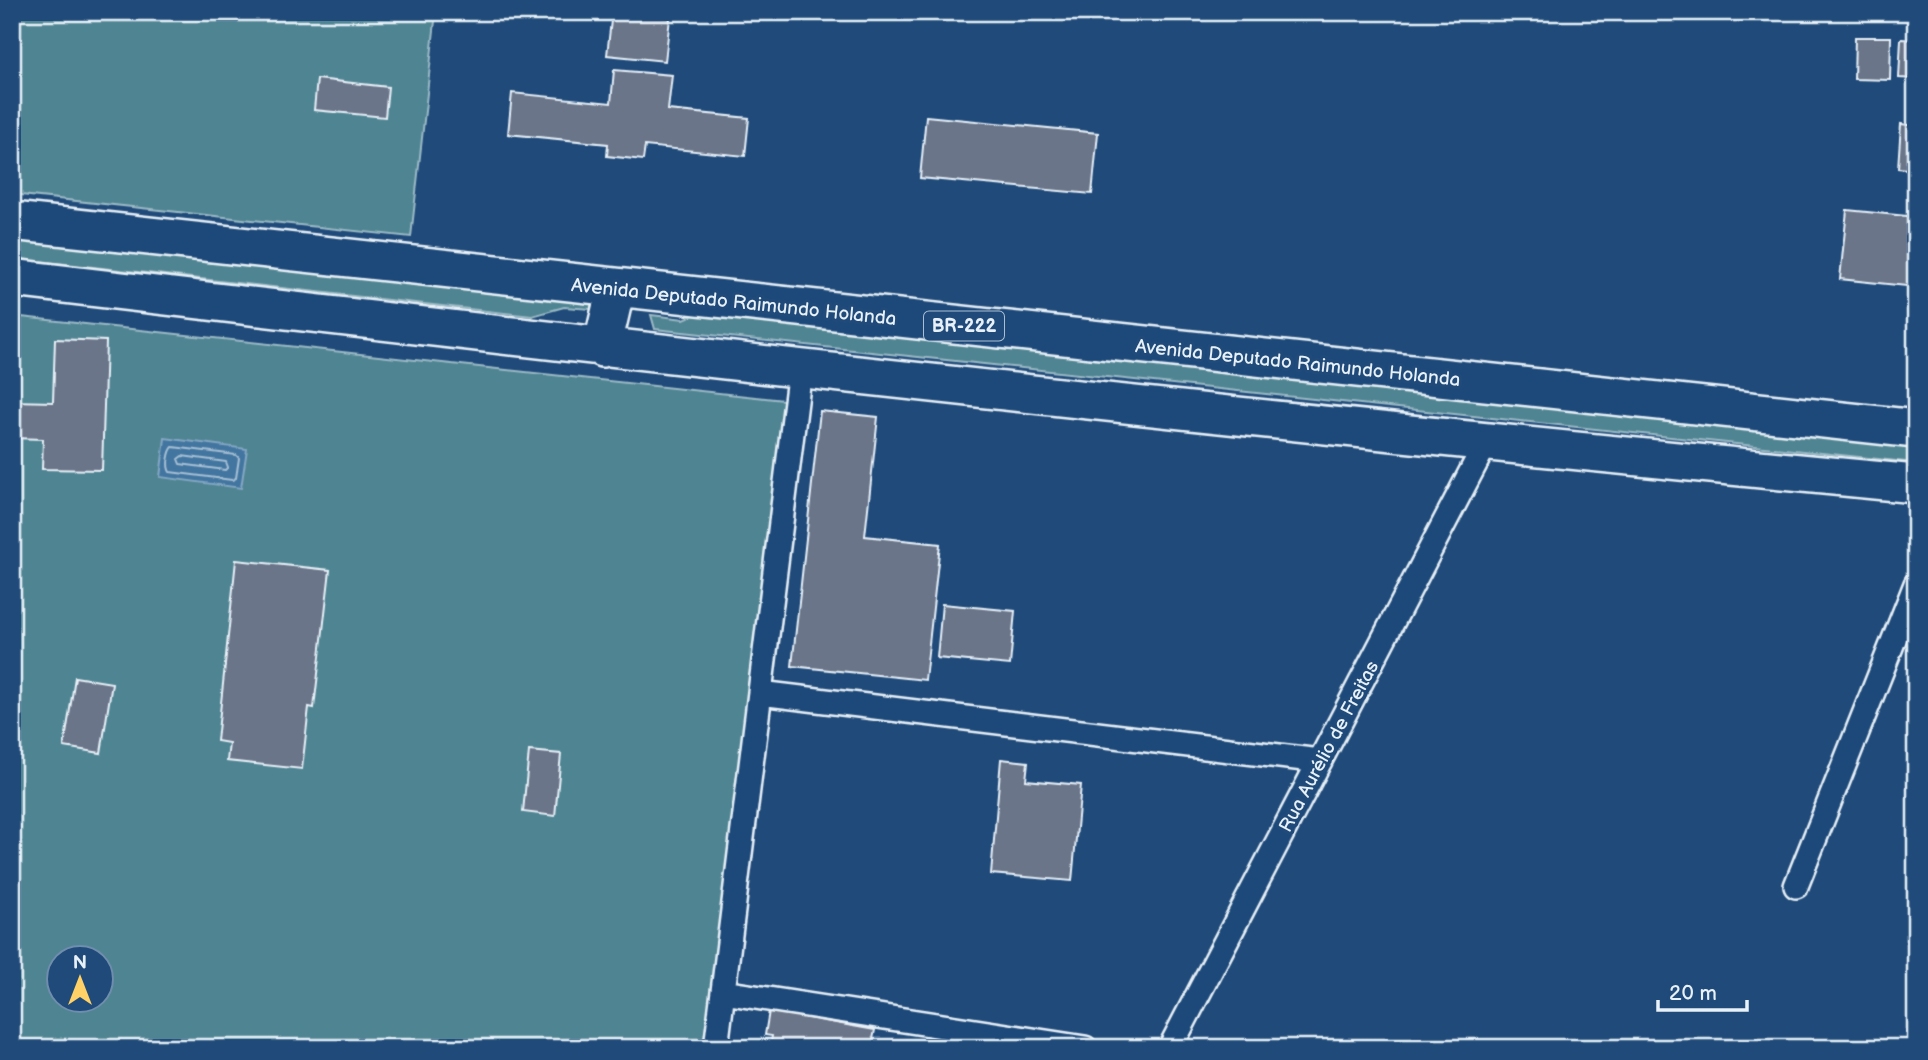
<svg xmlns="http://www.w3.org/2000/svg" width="1928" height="1060" font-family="'Balsamiq Sans',sans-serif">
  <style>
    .green { fill: #4f8492; stroke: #9cbac5; stroke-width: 2; fill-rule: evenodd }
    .water { fill: #42759f; stroke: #84a7c3; stroke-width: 2 }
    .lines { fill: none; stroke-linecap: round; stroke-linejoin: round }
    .shore { stroke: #a6bfd4; stroke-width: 2 }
    .building { fill: #6a748a; stroke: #e8f1f8; stroke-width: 2 }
    .minor-casing { stroke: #e8f1f8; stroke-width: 28 }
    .primary-casing { stroke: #e8f1f8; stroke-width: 42 }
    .minor { stroke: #1f4a7a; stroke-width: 23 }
    .primary { stroke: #1f4a7a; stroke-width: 37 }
    .labels { text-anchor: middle; stroke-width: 7; stroke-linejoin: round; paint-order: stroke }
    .shield { fill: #1f4a7a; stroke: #acbfd2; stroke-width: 2 }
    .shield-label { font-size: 18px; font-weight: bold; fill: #e8f1f8 }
    .street-label { font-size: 19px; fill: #e8f1f8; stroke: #1f4a7a }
  </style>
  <rect width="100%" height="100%" fill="#1f4a7a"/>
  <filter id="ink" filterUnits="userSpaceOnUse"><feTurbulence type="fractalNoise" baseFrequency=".0143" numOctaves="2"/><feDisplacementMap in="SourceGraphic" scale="14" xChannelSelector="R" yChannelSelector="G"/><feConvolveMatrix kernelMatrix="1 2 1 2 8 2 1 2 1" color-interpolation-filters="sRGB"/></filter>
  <g filter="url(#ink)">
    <!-- green -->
    <path class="green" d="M12,12H436L411,237L12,194Z
      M12,236L591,298V309L564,307L532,316L12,258Z
      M705,310L1916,441V463L655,329L651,315L684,319Z
      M12,316L792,401L715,1048H12ZM60,958H102V1000H60Z"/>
    <!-- water -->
    <path class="water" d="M165,438L247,449L241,488L160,477Z"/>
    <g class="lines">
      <!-- shore -->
      <path class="shore" d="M173,447L236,455L239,458L236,478L232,480L170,472C166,466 169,451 173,447Z
        M182,456L226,462L228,467L225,470L180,464L178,459Z"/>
    </g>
    <!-- building -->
    <path class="building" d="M612,12L670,18L665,61L607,55Z
      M1855,37H1891L1890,80L1854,79Z
      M1901,39L1916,40V79L1899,78Z
      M614,70L672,75L668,110L749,118L745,156L645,146L643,160L607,156L608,144L508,134L512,93L611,103Z
      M317,79L388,87L385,117L314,110Z
      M926,116L1098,133L1092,194L920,178Z
      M1901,124L1916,126V170L1898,168Z
      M1847,210L1916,217V287L1840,279Z
      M55,339L106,341L102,470L42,469L43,439L12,438V401L53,402Z
      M820,411L878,417L865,536L940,544L925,680L792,666Z
      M236,560L330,570L314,708L309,707L302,769L227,761L229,743L217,741Z
      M942,604L1015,611L1010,665L937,658Z
      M75,677L112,683L101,753L64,747Z
      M529,751L561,754L555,816L523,812Z
      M1001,759L1028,762L1026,780L1081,785L1072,881L991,874Z
      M769,1011L875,1030L871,1048H770L772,1036L765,1035Z"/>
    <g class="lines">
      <!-- minor casing -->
      <g class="minor-casing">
        <path id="minor" d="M760,693L1320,761
          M1796,886L1916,584
          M723,992L1085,1048
          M716,1048L800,369
          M1170,1048L1486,443"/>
      </g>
      <!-- primary casing -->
      <g class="primary-casing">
        <path id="primary" d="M12,221L1916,429
          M12,278C646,353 1280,424 1916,484
          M602,348L616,288"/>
      </g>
      <!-- minor -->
      <use href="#minor" class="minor"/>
      <!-- primary -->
      <use href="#primary" class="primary"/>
    </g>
  </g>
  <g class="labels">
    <!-- shield labels -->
    <rect class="shield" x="924" y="311.5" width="80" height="29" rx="5"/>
    <g class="shield-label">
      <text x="964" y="332">BR-222</text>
    </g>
    <!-- street labels -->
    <g class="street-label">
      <text transform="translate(734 301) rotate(6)" y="7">Avenida Deputado Raimundo Holanda</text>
      <text transform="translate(1298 362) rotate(6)" y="7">Avenida Deputado Raimundo Holanda</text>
      <text transform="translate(1328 746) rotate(-62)" y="7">Rua Aurélio de Freitas</text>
    </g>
  </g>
  <!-- margin -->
  <rect width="1928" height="1060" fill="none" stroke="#1f4a7a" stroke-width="42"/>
  <rect x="21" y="21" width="1886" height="1018" fill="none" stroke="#e8f1f8" stroke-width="2.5" filter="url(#ink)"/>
  <!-- north arrow -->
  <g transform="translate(80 979)"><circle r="33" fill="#1f4a7a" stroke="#6f8dac" stroke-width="2"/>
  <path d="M0-5L12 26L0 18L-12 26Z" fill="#ffd166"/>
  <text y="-10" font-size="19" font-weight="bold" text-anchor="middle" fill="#e8f1f8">N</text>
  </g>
  <!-- scale -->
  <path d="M1658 1000v10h89v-10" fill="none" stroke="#e8f1f8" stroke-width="3.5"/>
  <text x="1669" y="1000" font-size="21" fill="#e8f1f8" stroke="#1f4a7a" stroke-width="5" paint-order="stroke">20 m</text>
</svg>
